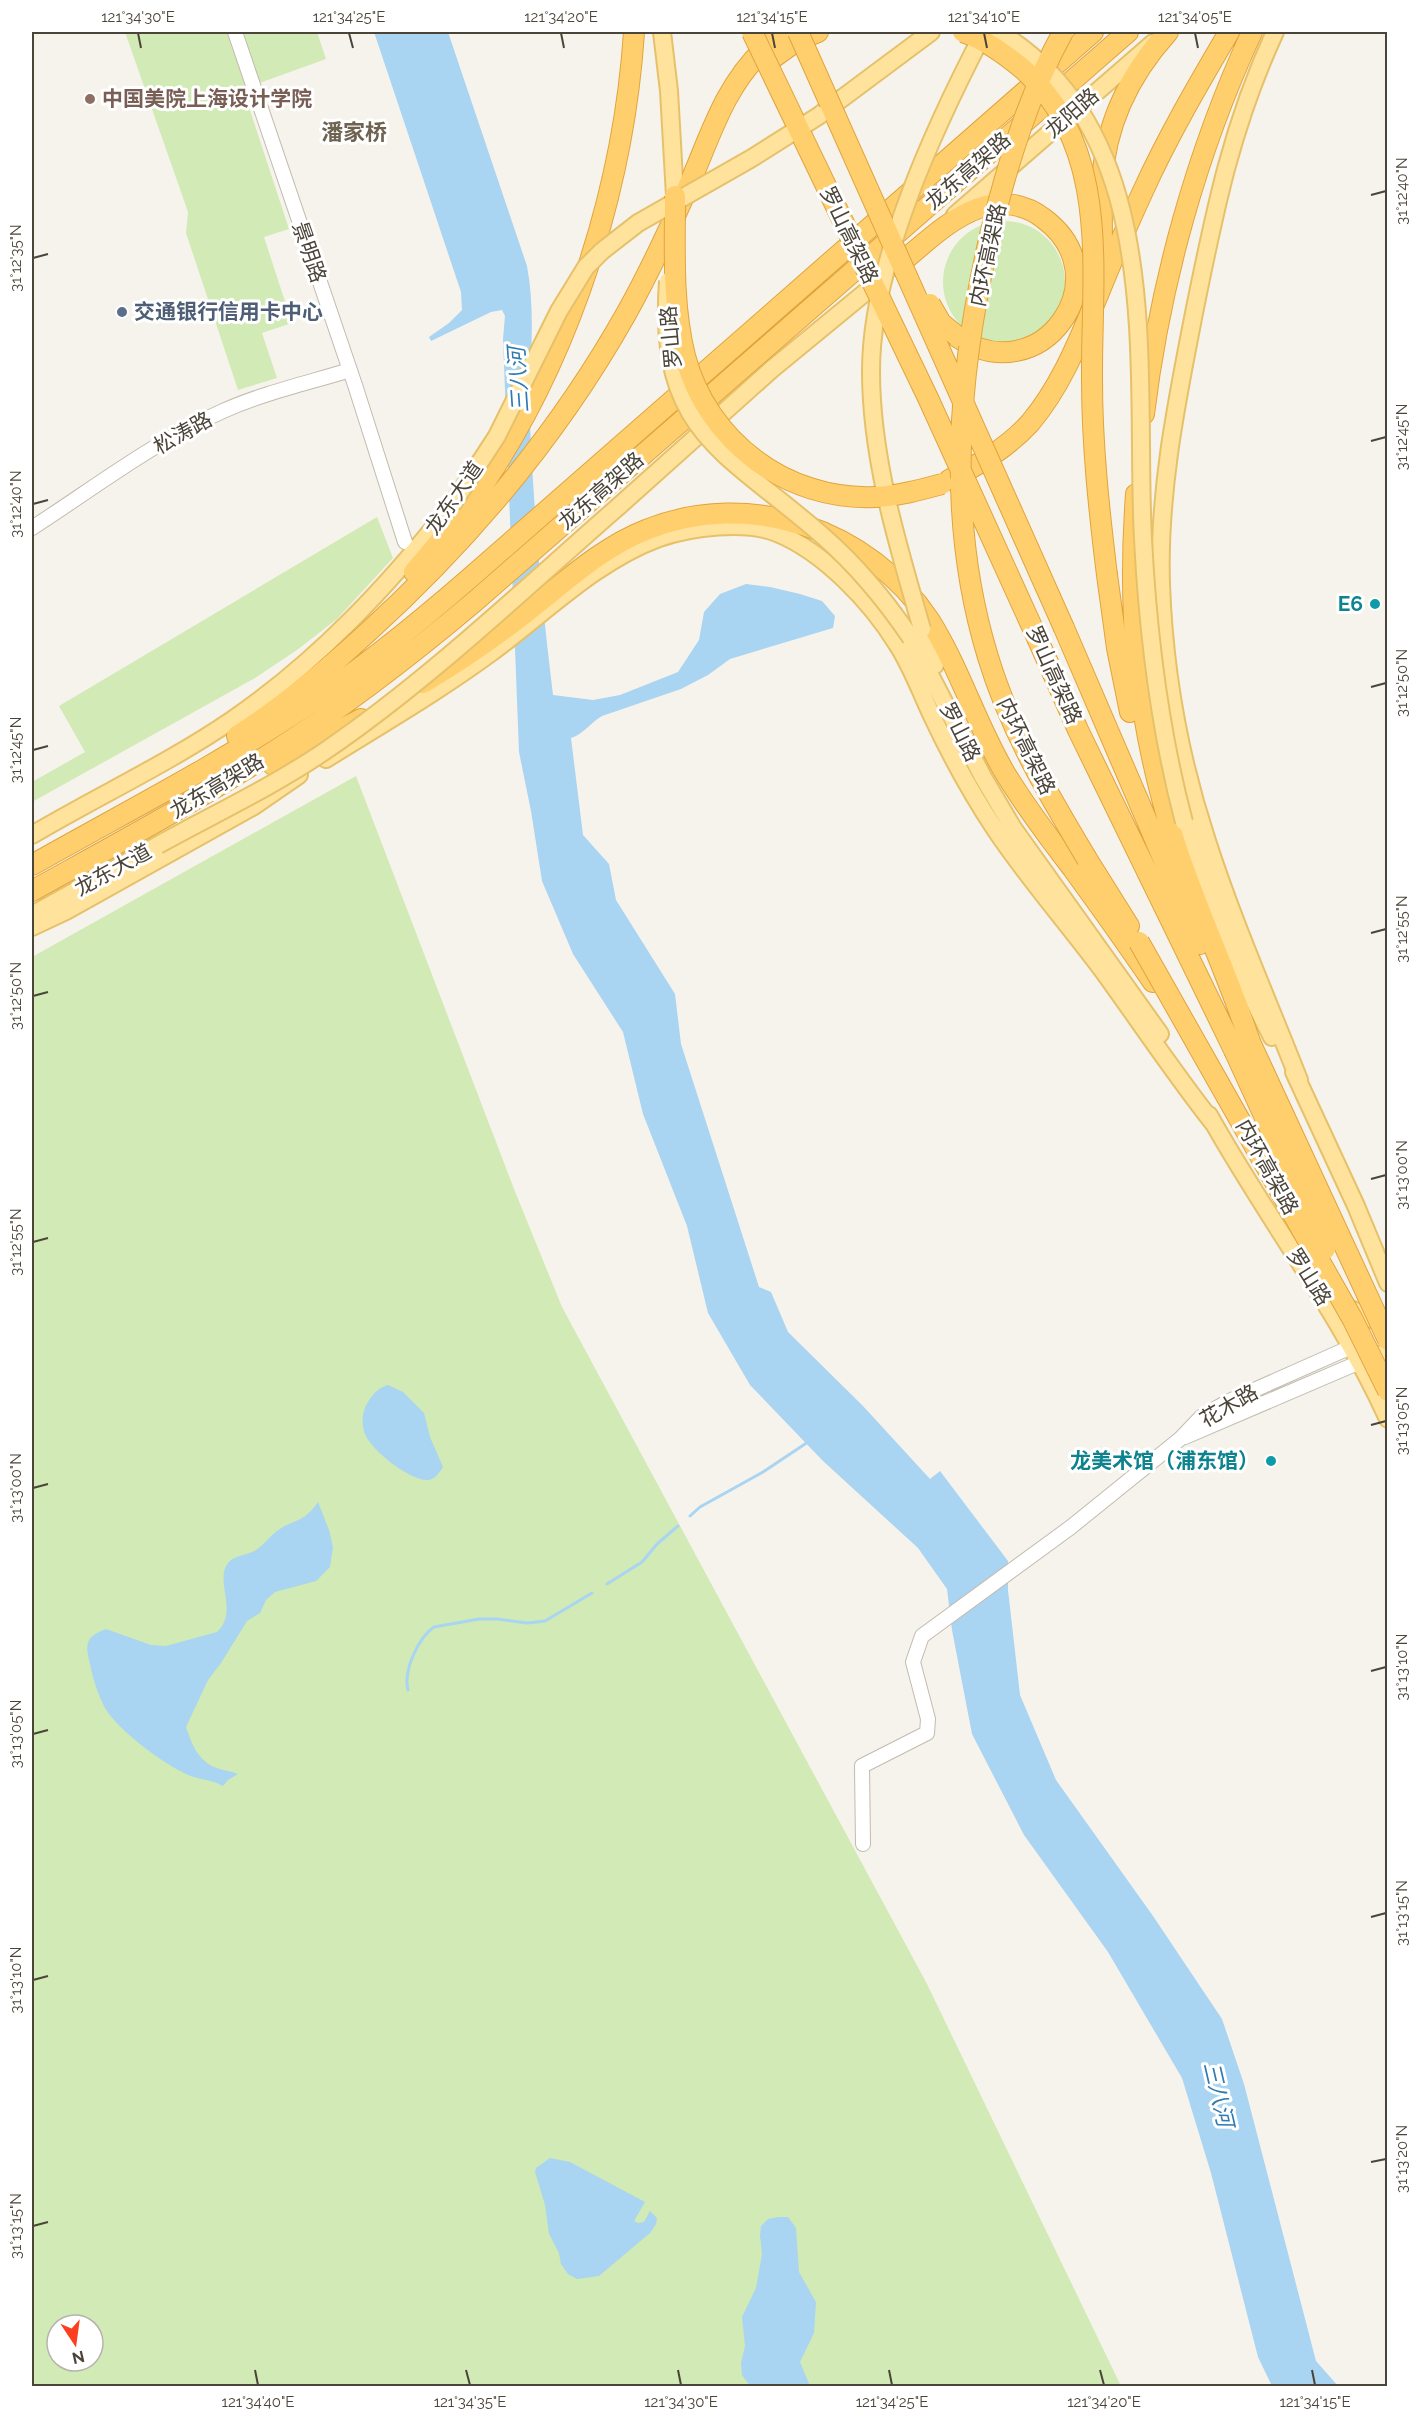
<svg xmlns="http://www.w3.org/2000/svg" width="1419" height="2418" font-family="Raleway,'Noto Sans SC',sans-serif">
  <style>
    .green { fill: #d2eab5; fill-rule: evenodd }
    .water { fill: #a9d4f2 }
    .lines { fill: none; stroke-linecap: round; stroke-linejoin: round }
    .stream { stroke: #a9d4f2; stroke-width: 3 }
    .minor-casing { stroke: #c2bbae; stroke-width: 16 }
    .major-casing { stroke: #e6c16a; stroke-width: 20 }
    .highway-casing { stroke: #e0a43c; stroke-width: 22 }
    .minor { stroke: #fff; stroke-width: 14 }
    .major { stroke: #ffe39c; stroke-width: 16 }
    .highway { stroke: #ffcf6e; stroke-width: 20 }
    .major-bridge-casing { stroke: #e6c16a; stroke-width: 20; stroke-linecap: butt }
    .highway-bridge-casing { stroke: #e0a43c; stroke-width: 22; stroke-linecap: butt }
    .major-bridge { stroke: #ffe39c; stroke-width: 16 }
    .highway-bridge { stroke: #ffcf6e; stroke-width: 20 }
    .ticks { fill: none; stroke: #4b4439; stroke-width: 2 }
    .education-dot { fill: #8d6e63; stroke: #fff; stroke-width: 2 }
    .service-dot { fill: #5c6f8a; stroke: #fff; stroke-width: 2 }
    .culture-dot { fill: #0f9aa8; stroke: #fff; stroke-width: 2 }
    .labels { text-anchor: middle; stroke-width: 6; stroke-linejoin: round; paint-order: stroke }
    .education-label { font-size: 21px; font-weight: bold; fill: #785e54; stroke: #fff; text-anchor: start }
    .street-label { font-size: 21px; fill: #4b4439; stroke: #fff }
    .service-label { font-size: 21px; font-weight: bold; fill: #4e5e75; stroke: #fff; text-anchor: start }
    .culture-label { font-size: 21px; font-weight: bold; fill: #0d838f; stroke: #fff; text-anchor: end }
    .neighbourhood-label { font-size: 22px; font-weight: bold; fill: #6e6250; stroke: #fff }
    .water-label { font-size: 22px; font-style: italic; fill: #2e7ab2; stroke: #fff }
    .neatline { fill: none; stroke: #4b4439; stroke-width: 2 }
    .ticks-label { font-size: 15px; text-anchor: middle; fill: #4b4439 }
  </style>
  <rect width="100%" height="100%" fill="#f6f3ec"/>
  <!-- green -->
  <path class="green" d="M125,32H317L326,59L243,89L289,229L264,237L292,323L262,333L277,378L238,390L186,233L188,212Z
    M943 282a61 61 0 1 1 122 0a61 61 0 1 1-122 0Z
    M377,517L393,558L337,619L297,650L255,678L32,802V782L85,752L59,706Z
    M356,776L514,1189L562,1307L927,1984L1121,2386H32V957ZM57,2325H93V2361H57Z"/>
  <!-- water -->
  <path class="water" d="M374,32H448L527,266C537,318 528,373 530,426C534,515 542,606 553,695L593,700L620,695L678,672L699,640L704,612L720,594L746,584L770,587L800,594L822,601L835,616L833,628L730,659L708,675L681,689L602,716C591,722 584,734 571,738L583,835L609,864L616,900L675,994L681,1044L759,1287L771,1292L788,1332L863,1406L930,1479L940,1471L1008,1561V1590L1020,1695L1056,1780L1153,1916L1222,2019L1244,2084L1316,2361L1338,2386H1272L1258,2357L1211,2173L1182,2078L1108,1952L1024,1835L972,1734L952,1630L947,1589L918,1548L823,1461L750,1385L708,1313L687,1226L643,1114L623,1032L573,954L542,881L531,811L519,752L503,339L505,316L502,310L491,312L431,341L429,337L449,323L462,310L461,292Z
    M388,1385L403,1392L424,1413L430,1437L443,1467C439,1473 434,1481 426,1480C408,1479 371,1450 365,1434C361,1424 362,1411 368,1402C373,1394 378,1388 388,1385Z
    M318,1502L329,1530L333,1547L330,1567L316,1581L275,1592L266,1600L260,1613L247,1621L221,1663L208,1680L186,1727C192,1744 197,1759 214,1767C221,1770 230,1771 238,1774L228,1780L223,1786C211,1779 196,1780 184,1773C160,1761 119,1731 105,1708C98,1695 93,1679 90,1664C85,1644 85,1637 106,1629L151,1645L166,1646L217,1632C240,1611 212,1578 230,1561C237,1555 248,1555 256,1550C264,1545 269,1537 277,1531C295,1518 303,1524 318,1502Z
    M550,2158L570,2162L645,2202L634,2221L638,2223L644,2222L650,2211L657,2218L656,2224L650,2233L599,2276L577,2279L568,2274L561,2264L559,2253L549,2234L545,2205L535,2172L536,2168Z
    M779,2217H788L796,2228L799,2272L816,2302L814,2333L800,2362L810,2386H750L742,2375L741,2363L745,2346L742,2317L756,2288L762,2254L760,2235L761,2226L768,2219Z"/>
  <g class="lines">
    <!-- stream -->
    <path class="stream" d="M690,1516L700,1507L763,1472L808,1442
      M607,1584L642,1562L657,1544L678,1526
      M408,1690C403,1671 418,1638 434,1627L479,1619H497L527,1623L545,1621L592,1593"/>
    <!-- minor casing -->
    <g class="minor-casing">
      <path id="minor" d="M235,32L355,385L405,542
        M32,528C94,488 155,441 223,411C263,393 308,383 350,370
        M1185,1437L1360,1362
        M863,1844L862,1766L927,1733L928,1719L913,1662L922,1636L1071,1527L1180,1439L1201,1417L1227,1402L1351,1347"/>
    </g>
    <!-- major casing -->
    <g class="major-casing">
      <path id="major" d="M662,32L669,91L675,196
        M1275,32C1232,125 1215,209 1195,308C1177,400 1158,491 1161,584C1164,671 1180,759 1207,841C1233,922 1268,1001 1299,1080
        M821,114L931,32
        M955,215L1153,43
        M619,506L772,369L884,277
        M922,629L935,665
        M911,638L983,777L1013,828L1160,1034
        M326,759C382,724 439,691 492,652C545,613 596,561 659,538C691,527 745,520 777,533C824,552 871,602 897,644C912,667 921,693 933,718C951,756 971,793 995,829C1029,880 1070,926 1106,975C1142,1025 1176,1076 1214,1124
        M1184,822C1208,896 1236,968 1272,1037
        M32,835C98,796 169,763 232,720C318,661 388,586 452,505
        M32,915L158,845
        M32,927L66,911L254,806L299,775
        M1294,1072L1356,1206L1388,1283
        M1209,1115C1266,1218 1339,1311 1388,1419
        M1340,1304L1387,1326
        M1360,1361L1388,1352"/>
    </g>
    <!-- highway casing -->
    <g class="highway-casing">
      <path id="highway" d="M766,63L798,40L818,32
        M1101,261C1103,235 1101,209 1102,183C1105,124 1129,75 1168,32
        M897,266C922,246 948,219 979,208C1000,200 1025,204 1043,218C1124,277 1041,394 957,337
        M1144,414C1160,283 1197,151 1252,32
        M949,480C978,465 1007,448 1030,423C1062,385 1079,340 1098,295C1112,260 1127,226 1143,191C1168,136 1199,83 1229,32
        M1136,494C1127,617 1137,724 1175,843C1197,911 1228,975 1250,1042
        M414,572C440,542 465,512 487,479C572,350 624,186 634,32
        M1107,575L1117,648L1130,712
        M1064,628L1200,944
        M1038,640L1078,730L1234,1050
        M423,683C458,662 492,639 524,614C563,584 600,548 646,530C750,488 869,529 930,621C960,669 976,724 1005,773C1025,806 1049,838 1073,869C1100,906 1127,944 1153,982
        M237,736C284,706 328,669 369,631C470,539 559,433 626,314C649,273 669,230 688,187C710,138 723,88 764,49C771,43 777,36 785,32
        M273,765L361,719
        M1087,859L1129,926
        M32,865C122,814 216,766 303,708C362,669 417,624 471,577L1093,32
        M32,891C113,846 195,802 273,752C344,707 410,656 474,602L1128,32"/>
    </g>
    <!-- minor -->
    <use href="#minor" class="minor"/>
    <!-- major -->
    <use href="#major" class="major"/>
    <!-- highway -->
    <use href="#highway" class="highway"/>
    <!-- major-bridge casing -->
    <g class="major-bridge-casing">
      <path id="major-bridge" d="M999,32C1169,136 1134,370 1143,539C1148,636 1159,728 1184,822
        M668,281C657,434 725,450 824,537C858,567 886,601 911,638
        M452,505L497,436L559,311L586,267L602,251L638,223L752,158L820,115
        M922,629C898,546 871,459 871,371C871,263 935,126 984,32
        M158,845C214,814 272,787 325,751C428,681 525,588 619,506"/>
    </g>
    <!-- highway-bridge casing -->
    <g class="highway-bridge-casing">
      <path id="highway-bridge" d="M752,32L928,398L1038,640
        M798,32L1064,628
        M963,32C986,40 1005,54 1024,70C1112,149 1091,274 1092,380C1092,445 1099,510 1107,575
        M1063,32C1029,94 1008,162 991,231C958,371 945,517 988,657C1010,730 1048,794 1087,859
        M675,196C675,249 672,304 685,356C707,441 787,501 875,497C898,496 920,490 942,484
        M930,304L941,323L957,336
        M1139,942L1353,1320L1388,1391
        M1250,1042L1388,1340
        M1234,1050L1325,1249"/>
    </g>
    <!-- major-bridge -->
    <use href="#major-bridge" class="major-bridge"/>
    <!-- highway-bridge -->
    <use href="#highway-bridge" class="highway-bridge"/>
  </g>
  <!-- ticks -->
  <path class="ticks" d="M138,33L141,48M349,33L353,48M561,33L564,48M772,33L775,48M984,33L987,48M1195,33L1198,48M1371,195L1386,191M33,258L48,254M1371,441L1386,437M33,504L48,500M1371,687L1386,683M33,750L48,746M1371,933L1386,929M33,996L48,992M1371,1179L1386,1175M33,1242L48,1238M1371,1425L1386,1421M33,1488L48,1484M1371,1671L1386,1667M33,1734L48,1730M1371,1917L1386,1913M33,1980L48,1976M1371,2162L1386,2159M33,2226L48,2222M255,2370L258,2385M466,2370L470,2385M678,2370L681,2385M889,2370L892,2385M1100,2370L1104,2385M1312,2370L1315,2385"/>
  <!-- markers -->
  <circle class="education-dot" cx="90" cy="99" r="6"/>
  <circle class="service-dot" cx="122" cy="312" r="6"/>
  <g class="culture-dot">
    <circle cx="1375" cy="604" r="6"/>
    <circle cx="1271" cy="1461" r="6"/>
  </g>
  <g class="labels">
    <!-- education labels -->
    <g class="education-label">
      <text x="102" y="106">中国美院上海设计学院</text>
    </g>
    <!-- street labels -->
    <g class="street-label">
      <text transform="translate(1072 113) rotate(-41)" y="7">龙阳路</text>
      <text transform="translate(968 171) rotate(-41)" y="7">龙东高架路</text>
      <text transform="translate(849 235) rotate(64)" y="7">罗山高架路</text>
      <text transform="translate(309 252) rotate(71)" y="7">景明路</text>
      <text transform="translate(988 255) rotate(-78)" y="7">内环高架路</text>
      <text transform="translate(671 337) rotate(-95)" y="7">罗山路</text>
      <text transform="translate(183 433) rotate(-29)" y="7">松涛路</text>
      <text transform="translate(601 491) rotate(-41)" y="7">龙东高架路</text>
      <text transform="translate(454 498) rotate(-55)" y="7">龙东大道</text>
      <text transform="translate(1054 675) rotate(66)" y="7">罗山高架路</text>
      <text transform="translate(960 732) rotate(63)" y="7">罗山路</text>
      <text transform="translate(1026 746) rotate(64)" y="7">内环高架路</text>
      <text transform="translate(217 786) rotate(-31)" y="7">龙东高架路</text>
      <text transform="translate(113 870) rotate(-29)" y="7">龙东大道</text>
      <text transform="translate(1267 1167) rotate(61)" y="7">内环高架路</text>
      <text transform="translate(1309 1277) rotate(58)" y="7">罗山路</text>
      <text transform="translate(1229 1406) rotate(-30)" y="7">花木路</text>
    </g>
    <!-- service labels -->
    <g class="service-label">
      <text x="134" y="319">交通银行信用卡中心</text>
    </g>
    <!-- culture labels -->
    <g class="culture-label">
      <text x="1363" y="611">E6</text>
      <text x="1259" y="1468">龙美术馆（浦东馆）</text>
    </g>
    <!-- neighbourhood labels -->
    <g class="neighbourhood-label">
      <text x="354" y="140">潘家桥</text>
    </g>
    <!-- water labels -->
    <g class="water-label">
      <text transform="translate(518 380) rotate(-94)" y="8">三八河</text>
      <text transform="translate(1219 2094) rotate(77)" y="8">三八河</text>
    </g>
  </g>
  <!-- border -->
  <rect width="1419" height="2418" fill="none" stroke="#ffffff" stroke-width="66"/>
  <!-- north arrow -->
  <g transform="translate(75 2343) rotate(167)"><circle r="28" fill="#ffffff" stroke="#b7b4b0" stroke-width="1.5"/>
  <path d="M0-4.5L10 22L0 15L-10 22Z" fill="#fc3f1d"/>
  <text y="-9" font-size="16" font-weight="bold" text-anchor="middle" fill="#4b4439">N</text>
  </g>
  <rect x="33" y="33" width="1353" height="2352" class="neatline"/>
  <g class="ticks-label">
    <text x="138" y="22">121°34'30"E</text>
    <text x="349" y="22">121°34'25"E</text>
    <text x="561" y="22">121°34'20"E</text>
    <text x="772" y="22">121°34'15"E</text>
    <text x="984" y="22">121°34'10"E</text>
    <text x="1195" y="22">121°34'05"E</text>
    <text transform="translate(1402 191) rotate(-90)" y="5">31°12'40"N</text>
    <text transform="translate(16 258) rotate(-90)" y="5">31°12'35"N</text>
    <text transform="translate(1402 437) rotate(-90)" y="5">31°12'45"N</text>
    <text transform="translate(16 504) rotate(-90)" y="5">31°12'40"N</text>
    <text transform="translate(1402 683) rotate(-90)" y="5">31°12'50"N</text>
    <text transform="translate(16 750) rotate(-90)" y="5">31°12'45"N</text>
    <text transform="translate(1402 929) rotate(-90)" y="5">31°12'55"N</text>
    <text transform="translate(16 996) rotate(-90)" y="5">31°12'50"N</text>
    <text transform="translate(1402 1175) rotate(-90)" y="5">31°13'00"N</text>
    <text transform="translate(16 1242) rotate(-90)" y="5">31°12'55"N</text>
    <text transform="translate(1402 1421) rotate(-90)" y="5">31°13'05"N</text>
    <text transform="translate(16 1488) rotate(-90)" y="5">31°13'00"N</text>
    <text transform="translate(1402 1667) rotate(-90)" y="5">31°13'10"N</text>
    <text transform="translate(16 1734) rotate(-90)" y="5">31°13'05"N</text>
    <text transform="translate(1402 1913) rotate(-90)" y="5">31°13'15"N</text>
    <text transform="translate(16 1980) rotate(-90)" y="5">31°13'10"N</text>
    <text transform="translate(1402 2159) rotate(-90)" y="5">31°13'20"N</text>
    <text transform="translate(16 2226) rotate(-90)" y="5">31°13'15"N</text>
    <text x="258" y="2407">121°34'40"E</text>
    <text x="470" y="2407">121°34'35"E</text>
    <text x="681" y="2407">121°34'30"E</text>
    <text x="892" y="2407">121°34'25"E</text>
    <text x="1104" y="2407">121°34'20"E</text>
    <text x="1315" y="2407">121°34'15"E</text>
  </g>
</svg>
